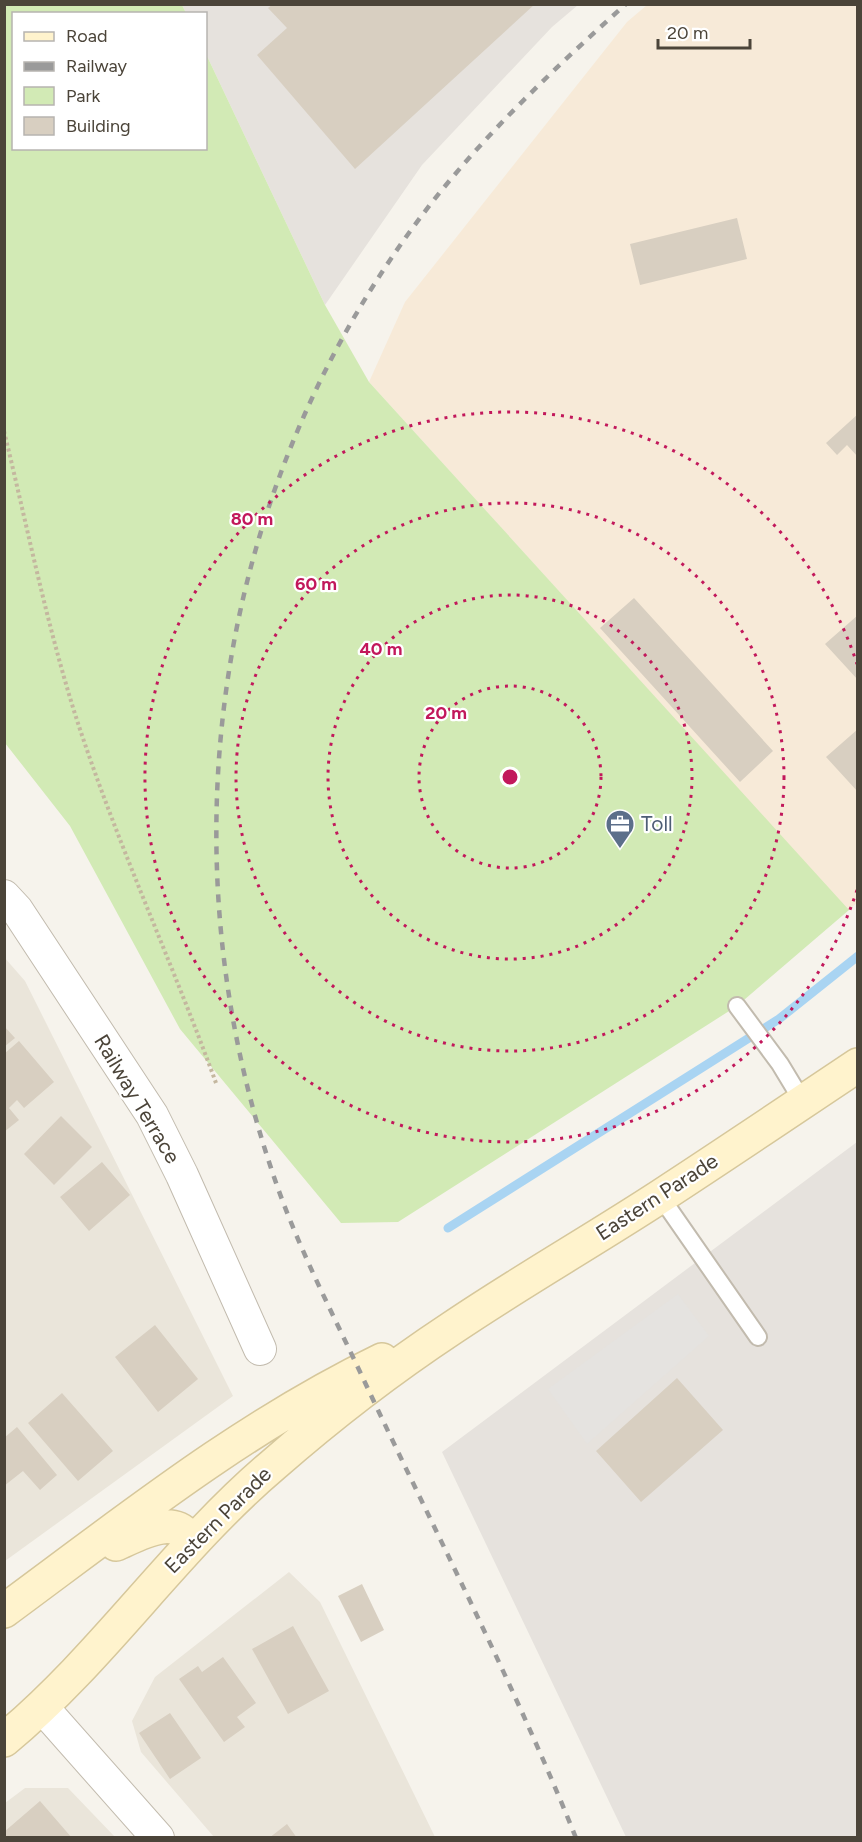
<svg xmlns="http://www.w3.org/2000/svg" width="862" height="1842" font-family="Figtree,sans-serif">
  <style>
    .residential { fill: #eae5da }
    .commercial { fill: #f7ead8 }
    .industrial { fill: #e6e2dd }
    .green { fill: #d2eab5 }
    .parking { fill: #e5e3e0 }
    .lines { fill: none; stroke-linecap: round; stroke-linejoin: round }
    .stream { stroke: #a9d4f2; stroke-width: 9 }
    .building { fill: #d8cfc1 }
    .service-casing { stroke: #c2bbae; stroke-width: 20 }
    .minor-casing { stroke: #c2bbae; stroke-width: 34 }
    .secondary-casing { stroke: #d6c79b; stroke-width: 36 }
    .path { stroke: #c4b79f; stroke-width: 4; stroke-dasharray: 3 3; stroke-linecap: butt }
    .service { stroke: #fff; stroke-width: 16 }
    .minor { stroke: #fff; stroke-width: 32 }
    .secondary { stroke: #fff3cd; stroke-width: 33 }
    .rail { stroke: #9a9a9a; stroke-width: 4.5; stroke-dasharray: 8 8; stroke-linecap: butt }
    .ring { fill: none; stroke: #c2185b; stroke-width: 3; stroke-dasharray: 3 6 }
    .labels { text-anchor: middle; stroke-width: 4.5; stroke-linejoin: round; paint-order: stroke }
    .service-label { font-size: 21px; fill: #4e5e75; stroke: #fff; text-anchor: start }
    .street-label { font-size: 21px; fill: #4b4439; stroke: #fff }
    .centre { fill: #c2185b; stroke: #fff; stroke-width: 3 }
    .ring-label { font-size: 18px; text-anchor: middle; font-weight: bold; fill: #c2185b; stroke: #fff; stroke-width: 4.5; stroke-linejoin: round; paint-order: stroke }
  </style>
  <rect width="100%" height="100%" fill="#f6f3ec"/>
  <!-- residential -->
  <path class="residential" d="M4,957L25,981L233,1396L5,1561Z
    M289,1572L320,1602L435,1837H214L141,1752L132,1721L155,1677Z
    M25,1788H68L115,1837L5,1838V1803Z"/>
  <!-- commercial -->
  <path class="commercial" d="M647,5H857V903L848,910L369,382L405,302L627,22Z"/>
  <!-- industrial -->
  <path class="industrial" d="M182,5H578L552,27L422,165L325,305L206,54V14L186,13Z
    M857,1142V1837H626L442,1452Z"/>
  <!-- green -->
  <path class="green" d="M5,5H182L186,13L14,14V148H206V54L325,305L369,382L849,910L737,1006L398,1222L341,1223L180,1029L70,826L5,743Z"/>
  <!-- parking -->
  <path class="parking" d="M678,1294L709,1336L587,1444L548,1389Z"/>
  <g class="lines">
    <!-- stream -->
    <path class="stream" d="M448,1228L779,1019L858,956"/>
  </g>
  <!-- building -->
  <path class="building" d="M273,4H535L355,169L257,55L287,28L268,8Z
    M737,218L747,259L640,285L630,244Z
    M858,414V457L847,445L837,455L826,443Z
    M634,598L773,751L740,782L600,628Z
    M858,615V680L825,644Z
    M858,729V792L826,757Z
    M4,1026L15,1038L4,1047Z
    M19,1041L54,1082L24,1108L17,1100L9,1108L19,1120L4,1132V1054Z
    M61,1116L92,1147L54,1185L24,1154Z
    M102,1162L130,1195L89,1231L60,1197Z
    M155,1325L198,1379L158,1412L115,1357Z
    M677,1378L723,1430L641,1502L596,1451Z
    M62,1393L113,1451L78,1481L28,1423Z
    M17,1427L57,1475L40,1490L23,1471L4,1486V1438Z
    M362,1584L384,1630L361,1642L338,1596Z
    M293,1626L329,1691L288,1714L252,1649Z
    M223,1657L256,1703L237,1717L245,1727L224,1742L179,1679L198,1666L202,1672Z
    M170,1713L201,1758L170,1779L139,1733Z
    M40,1801L72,1838H4V1832Z
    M287,1824L297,1838H269Z"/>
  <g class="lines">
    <!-- service casing -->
    <g class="service-casing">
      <path id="service" d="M737,1006L780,1064L803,1102
        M660,1196L758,1337"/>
    </g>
    <!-- minor casing -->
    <g class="minor-casing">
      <path id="minor" d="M4,896L17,910L152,1115L182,1175L260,1349
        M42,1707L158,1838"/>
    </g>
    <!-- secondary casing -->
    <g class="secondary-casing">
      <path id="secondary" d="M116,1544C137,1535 177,1511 190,1542
        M4,1611C126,1521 245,1426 382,1360
        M4,1740C103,1658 175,1548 273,1465C329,1416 390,1369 452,1328C520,1282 592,1241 661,1196C727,1153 792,1109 858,1065"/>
    </g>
    <!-- path -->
    <path class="path" d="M4,431C27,526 46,621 75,714C115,839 171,959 216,1083"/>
    <!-- service -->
    <use href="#service" class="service"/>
    <!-- minor -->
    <use href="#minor" class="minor"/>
    <!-- secondary -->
    <use href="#secondary" class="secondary"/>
    <!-- rail -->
    <path class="rail" d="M576,1838C512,1679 433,1528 361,1374C329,1306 294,1239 271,1168C161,839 218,475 433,201C490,129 558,65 626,4"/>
  </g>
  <!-- distance rings -->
  <g class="ring">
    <circle cx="510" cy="777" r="91"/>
    <circle cx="510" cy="777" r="182"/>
    <circle cx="510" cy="777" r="274"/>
    <path d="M857 890A365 365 0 1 1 857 664"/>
  </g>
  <!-- icons -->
  <defs>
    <g id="office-pin" transform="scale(1.5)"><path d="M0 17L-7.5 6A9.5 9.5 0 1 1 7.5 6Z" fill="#5c6f8a" stroke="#fff"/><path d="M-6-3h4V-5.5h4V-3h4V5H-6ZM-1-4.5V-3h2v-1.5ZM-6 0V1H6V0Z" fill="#fff"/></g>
  </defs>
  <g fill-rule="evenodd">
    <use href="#office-pin" x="620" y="824"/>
  </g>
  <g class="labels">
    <!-- service labels -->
    <g class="service-label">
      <text x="641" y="831">Toll</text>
    </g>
    <!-- street labels -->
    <g class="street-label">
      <text transform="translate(137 1099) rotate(59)" y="7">Railway Terrace</text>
      <text transform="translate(657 1197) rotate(-33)" y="7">Eastern Parade</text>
      <text transform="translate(218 1520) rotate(-45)" y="7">Eastern Parade</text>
    </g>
  </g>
  <circle cx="510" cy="777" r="9" class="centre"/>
  <g class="ring-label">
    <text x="252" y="525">80 m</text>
    <text x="316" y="590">60 m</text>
    <text x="381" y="655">40 m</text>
    <text x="446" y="719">20 m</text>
  </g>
  <!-- border -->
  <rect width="862" height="1842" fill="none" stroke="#4b4439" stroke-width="12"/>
  <!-- legend -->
  <rect x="12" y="12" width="195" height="138" fill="#ffffff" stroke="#b7b4b0" stroke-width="1.5"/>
  <rect x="24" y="32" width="30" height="9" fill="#fff3cd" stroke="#b7b4b0" stroke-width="1.5"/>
  <text x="66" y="42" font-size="18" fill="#4b4439">Road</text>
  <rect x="24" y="62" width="30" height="9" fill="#9a9a9a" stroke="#b7b4b0" stroke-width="1.5"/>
  <text x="66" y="72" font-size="18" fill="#4b4439">Railway</text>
  <rect x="24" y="87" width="30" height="18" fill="#d2eab5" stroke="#b7b4b0" stroke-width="1.5"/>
  <text x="66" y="102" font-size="18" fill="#4b4439">Park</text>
  <rect x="24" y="117" width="30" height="18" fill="#d8cfc1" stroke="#b7b4b0" stroke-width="1.5"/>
  <text x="66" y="132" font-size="18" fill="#4b4439">Building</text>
  <!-- scale -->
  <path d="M658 39v9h92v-9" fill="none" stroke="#4b4439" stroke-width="3"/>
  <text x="667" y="39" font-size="18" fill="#4b4439" stroke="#ffffff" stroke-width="4.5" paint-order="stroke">20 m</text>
</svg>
